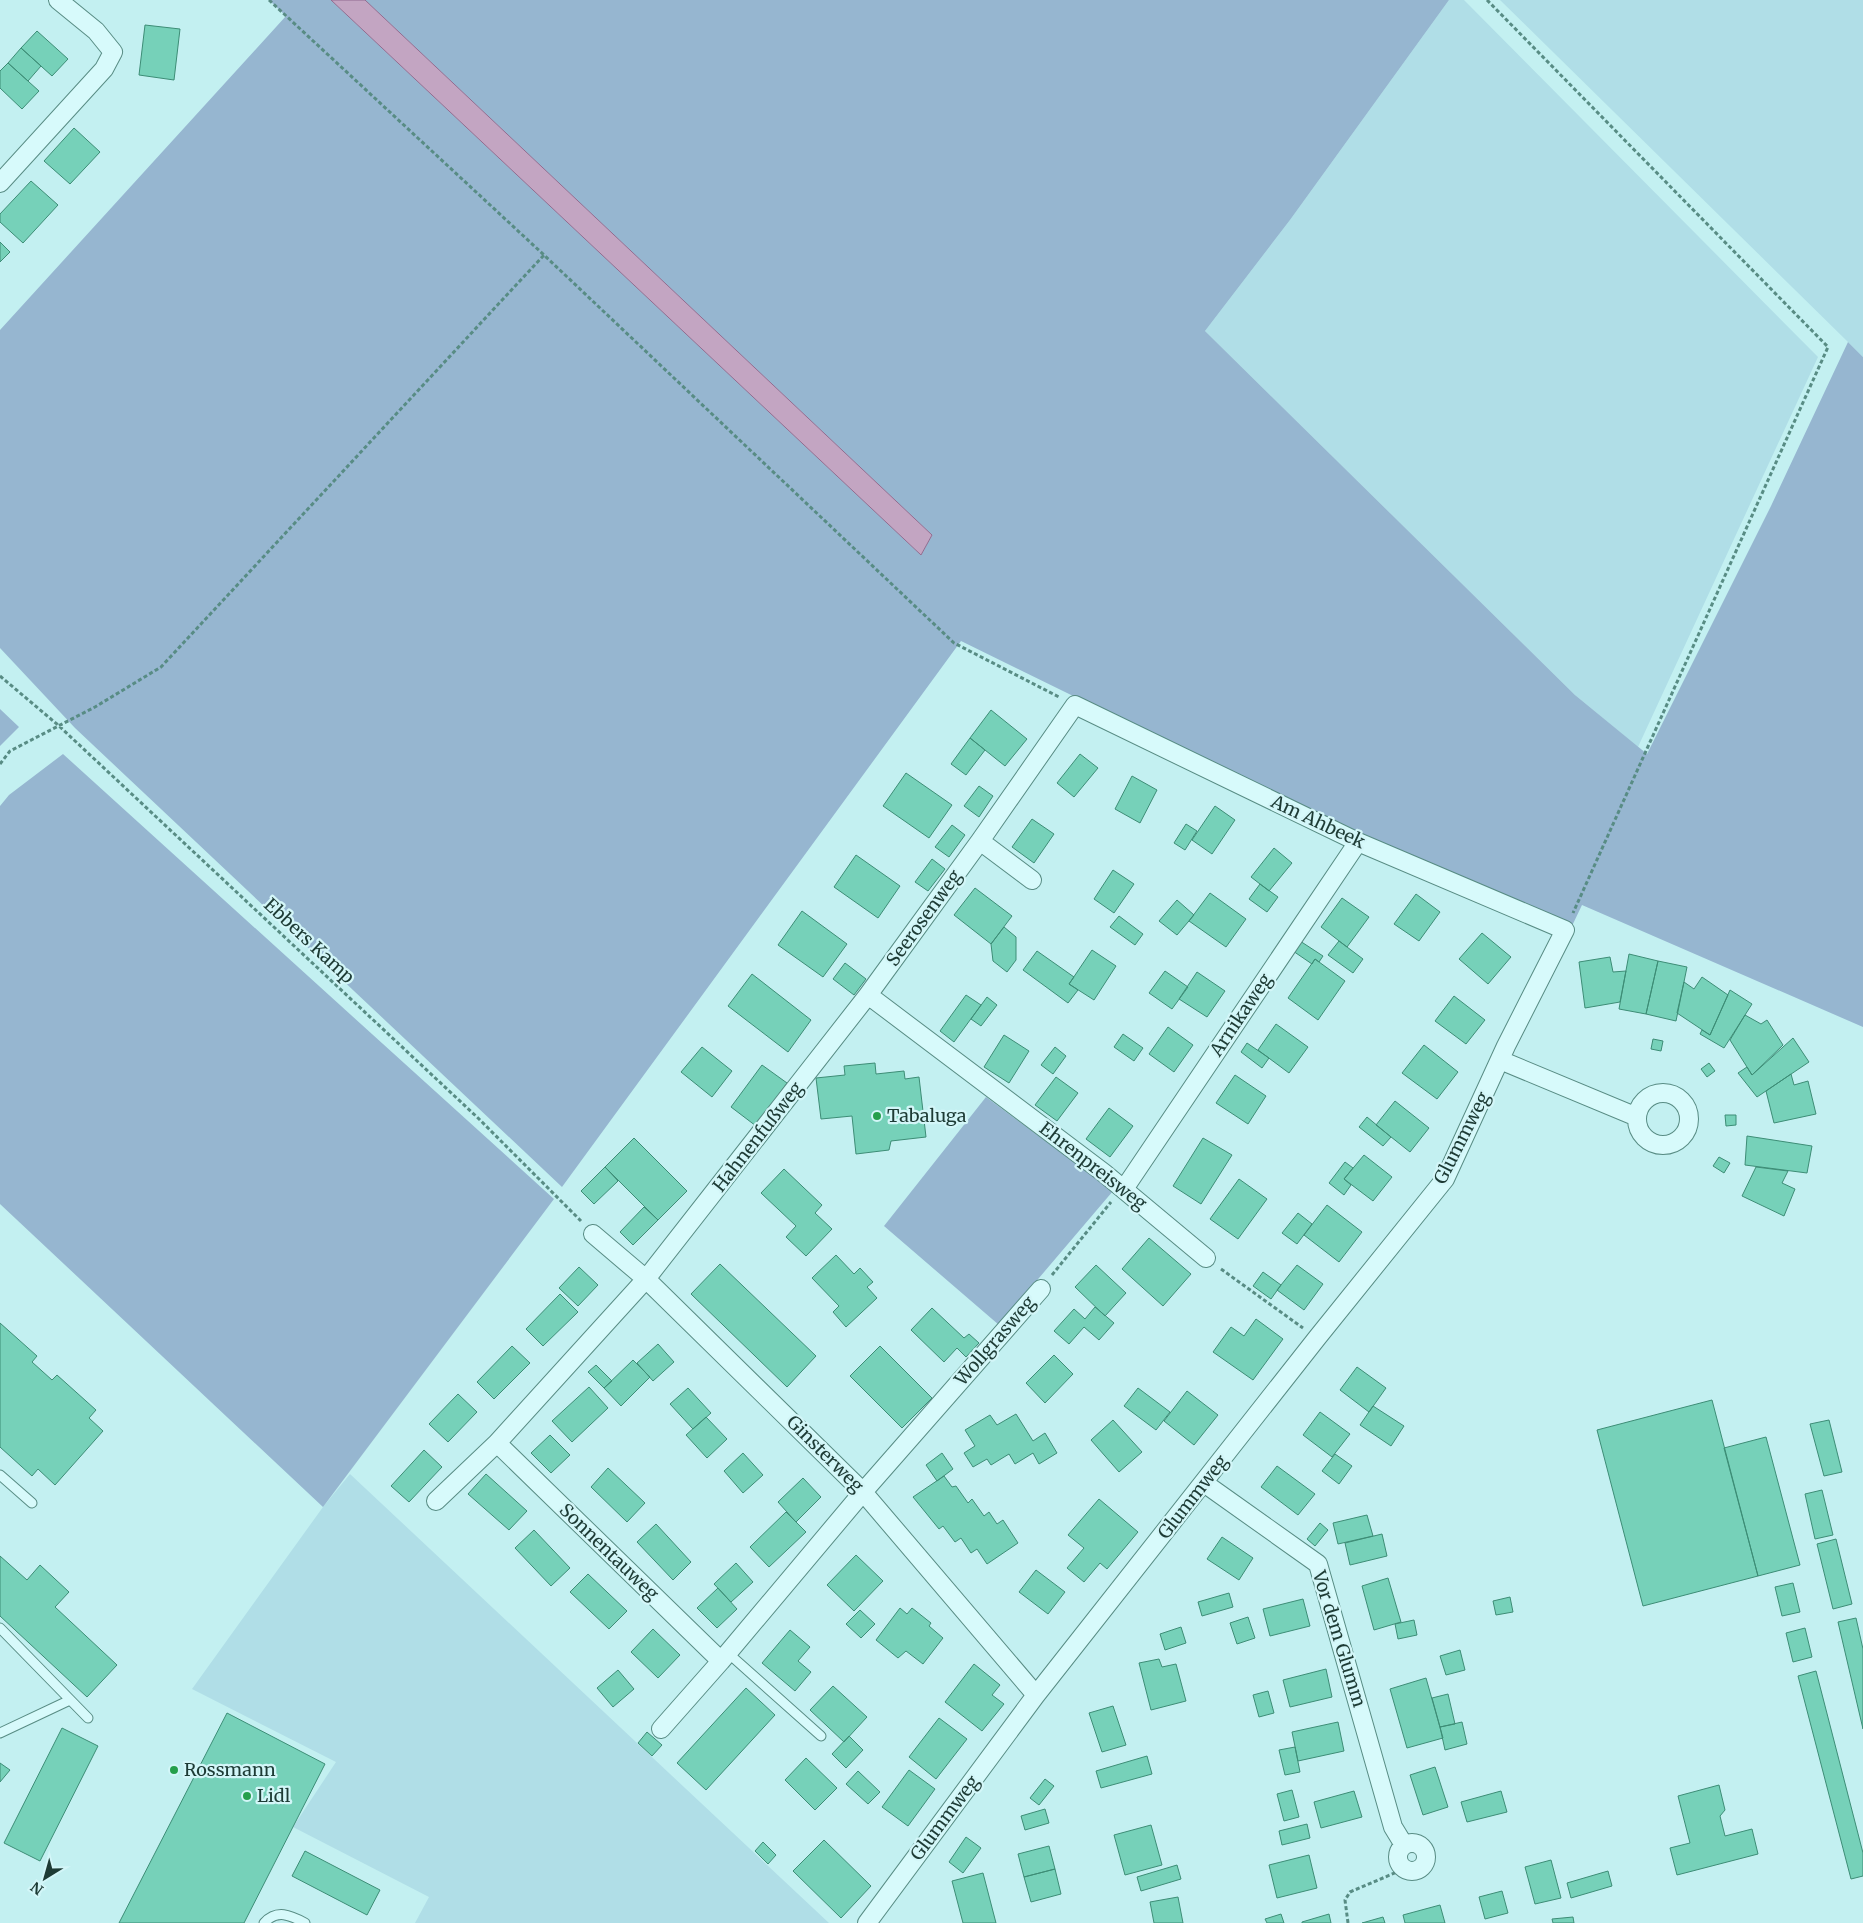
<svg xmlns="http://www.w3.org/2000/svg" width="1863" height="1923" font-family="Merriweather,serif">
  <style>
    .farmland { fill: #b0dee7 }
    .green { fill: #96b6d0 }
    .water { fill: #c3a5c2; stroke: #926b8f }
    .building { fill: #76d1b9; stroke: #3d8d76 }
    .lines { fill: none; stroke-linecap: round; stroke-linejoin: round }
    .lane-casing { stroke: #588c84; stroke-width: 11 }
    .street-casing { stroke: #588c84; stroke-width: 20 }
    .path { stroke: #588c84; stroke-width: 3; stroke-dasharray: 4 2.5; stroke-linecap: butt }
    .lane { stroke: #d7fafb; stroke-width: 9 }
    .street { stroke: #d7fafb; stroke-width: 18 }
    .poi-dot { fill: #259f4b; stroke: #d3f6f8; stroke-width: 2 }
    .labels { text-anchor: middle; stroke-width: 4.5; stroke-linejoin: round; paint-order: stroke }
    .street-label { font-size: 18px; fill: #1d3b35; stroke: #d3f6f8 }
    .poi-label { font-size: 18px; fill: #1d3b35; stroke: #d3f6f8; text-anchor: start }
  </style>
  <rect width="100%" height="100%" fill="#c3f0f1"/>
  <!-- farmland -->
  <path class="farmland" d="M1449,0H1464L1818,357L1638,747L1575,695L1205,331L1290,220Z
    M1500,0H1863V357L1848,342Z
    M350,1474L829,1923H415L429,1897L293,1827L336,1762L192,1689L323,1507Z"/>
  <!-- green -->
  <path class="green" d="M269,0H331L921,555L932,535L365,0H1449L1290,220L1205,331L1575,695L1647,754L1771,506L1848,342L1863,357V1027L1582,905L1571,928L1359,836L961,641L562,1187L75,728L0,648V330L286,16Z
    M0,709L19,727L0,746Z
    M63,754L554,1199L323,1507L0,1204V806L9,795Z
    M986,1097L1113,1191L999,1325L884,1226Z"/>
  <!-- water -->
  <path class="water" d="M331,0H365L932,535L921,555Z"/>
  <!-- building -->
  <path class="building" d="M145,25L180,29L174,80L139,75Z
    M37,31L68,59L52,76L21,48Z
    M21,48L41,66L28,81L8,63Z
    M8,63L39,91L22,109L0,88V71Z
    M74,128L100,152L70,184L44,161Z
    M31,181L58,205L23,243L0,222V214Z
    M0,242L10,252L0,262Z
    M991,710L1027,739L1005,766L970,738Z
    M970,738L985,750L966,775L951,764Z
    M1080,754L1098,768L1074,797L1057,783Z
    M906,773L952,805L929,838L883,806Z
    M1132,776L1157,790L1140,823L1115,809Z
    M979,786L993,796L979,817L964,806Z
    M1215,806L1235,820L1212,854L1192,840Z
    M1032,819L1054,834L1034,863L1012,847Z
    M1186,824L1197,831L1185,850L1174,843Z
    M952,825L965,835L949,857L935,847Z
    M1274,848L1292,863L1269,891L1251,877Z
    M856,855L900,886L878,918L834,887Z
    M932,859L945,869L928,891L915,882Z
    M1113,870L1134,884L1114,913L1094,899Z
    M1260,884L1278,897L1267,912L1249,899Z
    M975,888L1012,916L991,944L954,915Z
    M1210,893L1246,919L1226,947L1189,921Z
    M1416,894L1440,912L1419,941L1394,924Z
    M1342,898L1369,917L1347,947L1321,927Z
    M1177,900L1194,915L1177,935L1159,921Z
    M802,911L847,944L823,977L778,945Z
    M1119,916L1143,934L1135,945L1110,927Z
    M1004,927L1016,937V960L1007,972L993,961L991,944Z
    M1482,933L1511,957L1488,984L1459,959Z
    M1300,941L1323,956L1319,962L1315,959L1312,964L1293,951Z
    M1339,941L1363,959L1353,973L1328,955Z
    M1092,950L1116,966L1094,1000L1069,984Z
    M1037,951L1074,977L1069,984L1078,990L1068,1003L1023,970Z
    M1629,954L1658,961L1646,1014L1619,1009Z
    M1610,957L1613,972L1626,971L1620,1002L1585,1008L1579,962Z
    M1315,959L1345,981L1318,1020L1288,998Z
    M1658,961L1687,967L1676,1021L1646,1014Z
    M845,963L866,979L854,995L833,979Z
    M1165,971L1188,987L1172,1009L1149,993Z
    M1197,972L1225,991L1207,1017L1179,999Z
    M752,974L811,1020L788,1052L728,1006Z
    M1702,977L1728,995L1710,1035L1677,1013L1684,982L1694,989Z
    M1730,990L1752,1004L1724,1048L1700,1034L1702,1030L1710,1035Z
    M966,995L981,1005L954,1042L940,1031Z
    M1454,996L1485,1020L1466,1044L1435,1021Z
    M987,997L997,1005L981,1026L971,1019Z
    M1745,1015L1761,1024L1767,1020L1783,1045L1752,1075L1730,1040Z
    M1276,1024L1308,1047L1289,1073L1258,1050Z
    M1168,1027L1193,1045L1174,1072L1149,1054Z
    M1123,1034L1143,1048L1134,1061L1114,1047Z
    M1004,1035L1029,1051L1009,1083L984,1067Z
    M1793,1038L1809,1062L1757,1097L1738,1073L1747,1067L1752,1075Z
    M1653,1039L1663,1041L1661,1051L1651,1049Z
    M1247,1043L1269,1058L1262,1068L1241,1052Z
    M1424,1045L1458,1072L1437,1099L1402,1073Z
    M702,1047L732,1071L712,1097L681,1072Z
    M1055,1047L1066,1056L1053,1074L1041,1065Z
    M875,1063L876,1074L904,1071L905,1079L919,1077L926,1137L891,1141L889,1150L856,1154L852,1116L821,1119L816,1078L845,1075L844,1066Z
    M1709,1063L1715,1071L1707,1077L1701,1069Z
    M762,1065L787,1083L756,1126L731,1107Z
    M1791,1074L1794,1085L1808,1081L1816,1114L1774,1123L1766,1091Z
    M1235,1075L1266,1096L1248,1124L1216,1103Z
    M1056,1077L1078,1093L1057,1121L1035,1105Z
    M1395,1101L1429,1128L1410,1152L1376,1125Z
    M1109,1108L1133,1126L1110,1157L1086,1139Z
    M1725,1115H1736V1125L1726,1126Z
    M1367,1117L1391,1137L1383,1146L1359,1127Z
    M1747,1136L1812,1146L1807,1173L1745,1165Z
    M634,1138L687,1191L658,1220L605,1167Z
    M1203,1138L1232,1155L1201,1204L1173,1186Z
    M1364,1155L1392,1177L1373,1201L1344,1179Z
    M1719,1157L1730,1163L1724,1173L1713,1166Z
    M1345,1162L1353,1168L1344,1179L1351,1185L1344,1195L1329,1183Z
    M605,1167L618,1181L594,1204L581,1191Z
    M1756,1167L1788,1171L1782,1183L1795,1189L1784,1216L1742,1196Z
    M784,1169L822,1205L815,1213L832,1229L806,1256L786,1237L796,1226L761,1193Z
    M1239,1179L1267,1199L1238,1239L1210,1219Z
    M1327,1205L1362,1232L1339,1262L1304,1235Z
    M644,1207L658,1220L633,1245L620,1232Z
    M1298,1213L1312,1224L1297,1244L1282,1233Z
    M1149,1238L1191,1274L1163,1306L1122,1269Z
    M836,1255L854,1274L860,1268L873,1282L867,1287L877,1298L846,1327L833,1312L839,1306L812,1278Z
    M720,1264L816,1356L787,1387L691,1294Z
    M1096,1265L1126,1293L1105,1316L1075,1287Z
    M1297,1265L1323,1284L1304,1310L1277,1290Z
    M579,1267L598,1285L578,1306L559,1288Z
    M1263,1272L1281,1285L1271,1299L1253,1286Z
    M560,1294L578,1312L543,1346L526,1329Z
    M1095,1307L1114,1323L1099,1340L1084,1327L1069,1344L1054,1331L1074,1309L1085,1319Z
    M932,1308L964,1338L969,1334L979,1343L966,1357L957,1348L944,1362L911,1330Z
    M1256,1319L1283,1339L1253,1380L1213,1352L1231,1327L1244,1336Z
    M0,1323L37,1356L32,1362L52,1380L57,1375L96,1410L89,1418L103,1431L55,1485L38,1469L32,1476L0,1447Z
    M658,1344L674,1362L653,1381L637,1363Z
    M512,1346L530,1363L494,1399L477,1382Z
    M880,1346L932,1398L902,1428L850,1376Z
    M1054,1355L1073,1374L1045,1403L1026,1383Z
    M633,1360L650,1377L621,1406L604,1388Z
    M596,1365L612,1381L604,1388L588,1372Z
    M1357,1367L1386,1388L1369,1412L1340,1390Z
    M589,1387L608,1408L572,1442L552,1421Z
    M688,1388L711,1413L693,1429L670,1404Z
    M1138,1388L1170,1412L1156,1430L1124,1406Z
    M1187,1391L1218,1415L1194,1445L1164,1421Z
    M458,1394L477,1412L448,1442L429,1424Z
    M1712,1400L1758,1576L1643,1606L1597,1430Z
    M1373,1406L1404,1426L1391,1446L1360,1425Z
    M1320,1412L1350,1434L1332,1457L1303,1435Z
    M1016,1414L1033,1441L1045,1433L1057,1453L1039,1464L1033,1453L1015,1464L1009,1454L991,1465L987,1459L973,1467L964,1453L975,1446L965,1430L990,1415L997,1425Z
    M706,1417L727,1439L707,1458L686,1435Z
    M1113,1420L1142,1452L1119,1472L1091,1440Z
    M1829,1420L1842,1472L1824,1476L1810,1424Z
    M550,1435L570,1455L551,1473L531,1453Z
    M1766,1437L1800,1565L1758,1576L1724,1448Z
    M424,1450L442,1467L409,1502L391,1486Z
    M743,1453L763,1475L743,1493L724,1471Z
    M942,1453L953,1469L937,1481L926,1465Z
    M1335,1454L1352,1466L1339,1484L1322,1471Z
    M1277,1466L1315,1494L1298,1515L1261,1487Z
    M608,1468L645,1503L627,1522L591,1487Z
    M486,1474L527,1511L509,1530L468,1494Z
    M944,1476L952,1487L956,1486L968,1503L972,1499L984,1516L989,1512L997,1524L1003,1520L1018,1543L987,1564L977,1549L971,1553L961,1538L955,1542L943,1526L939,1529L913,1497Z
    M803,1478L821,1497L796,1522L778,1502Z
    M1822,1490L1833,1535L1815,1539L1805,1494Z
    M1099,1499L1138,1532L1107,1569L1100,1563L1084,1582L1067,1568L1084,1548L1068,1535Z
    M786,1512L806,1532L769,1567L750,1547Z
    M1367,1515L1373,1536L1338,1544L1333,1523Z
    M1320,1523L1328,1530L1315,1546L1307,1539Z
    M656,1524L691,1562L673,1580L637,1542Z
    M534,1530L570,1568L551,1586L515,1548Z
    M1382,1534L1387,1556L1350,1565L1345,1543Z
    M1222,1537L1253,1558L1239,1580L1207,1559Z
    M1836,1539L1852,1604L1833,1609L1817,1544Z
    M856,1555L883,1581L854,1611L827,1585Z
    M0,1556L27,1580L40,1565L69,1592L55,1607L117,1665L87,1697L0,1616Z
    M736,1563L753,1582L731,1602L714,1584Z
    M1036,1570L1065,1592L1048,1614L1019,1592Z
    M588,1574L627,1611L609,1629L570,1592Z
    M1388,1578L1401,1622L1374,1630L1362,1586Z
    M1793,1583L1800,1612L1782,1616L1775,1587Z
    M718,1588L737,1609L717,1628L697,1608Z
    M1229,1593L1233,1607L1202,1616L1198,1602Z
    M1510,1597L1513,1612L1496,1615L1493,1601Z
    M1303,1599L1310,1626L1270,1636L1263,1609Z
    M900,1608L907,1614L912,1608L931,1623L929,1626L943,1638L923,1664L906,1651L898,1658L876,1640Z
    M860,1610L875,1624L861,1638L846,1624Z
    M1248,1617L1255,1638L1237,1644L1230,1623Z
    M1856,1618L1863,1649V1729L1838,1622Z
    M1414,1620L1417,1635L1398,1639L1395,1624Z
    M1181,1627L1186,1643L1165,1650L1160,1634Z
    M1805,1628L1812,1657L1793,1662L1786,1633Z
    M653,1629L680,1655L658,1678L631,1652Z
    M790,1630L810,1647L798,1661L811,1672L795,1691L762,1663Z
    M1460,1650L1465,1670L1446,1675L1440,1656Z
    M1159,1659L1162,1667L1176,1664L1186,1701L1151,1710L1139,1663Z
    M974,1664L1000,1685L992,1695L1004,1704L982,1731L945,1702Z
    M1326,1669L1332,1697L1290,1707L1283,1680Z
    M618,1670L634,1689L613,1707L597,1688Z
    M1816,1671L1863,1853V1876L1851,1879L1798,1676Z
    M1426,1678L1443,1738L1407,1748L1390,1689Z
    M833,1686L867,1717L844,1742L810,1710Z
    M746,1688L775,1715L706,1790L677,1763Z
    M1268,1691L1274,1713L1259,1717L1253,1695Z
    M1448,1694L1455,1724L1440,1727L1432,1698Z
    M1113,1706L1126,1745L1102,1752L1089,1713Z
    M227,1713L325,1764L244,1923H119Z
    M939,1718L967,1739L936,1779L909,1757Z
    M1338,1722L1344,1751L1298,1761L1292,1732Z
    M1462,1722L1467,1744L1445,1750L1440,1727Z
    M62,1728L98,1746L40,1861L4,1843Z
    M647,1732L662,1745L652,1756L638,1743Z
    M849,1736L863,1750L846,1768L832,1754Z
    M1295,1747L1300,1772L1285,1775L1279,1750Z
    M1147,1756L1152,1774L1101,1788L1096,1771Z
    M806,1758L837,1788L815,1810L785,1780Z
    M0,1763L10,1770L0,1782Z
    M1435,1767L1448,1807L1423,1815L1410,1775Z
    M909,1770L935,1789L908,1826L882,1807Z
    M858,1771L880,1792L868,1804L846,1784Z
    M1045,1779L1054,1786L1039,1805L1030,1798Z
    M1719,1785L1725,1810L1720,1816L1725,1836L1752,1829L1758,1854L1677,1875L1670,1848L1690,1843L1678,1796Z
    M1292,1790L1299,1817L1284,1821L1277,1794Z
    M1354,1791L1362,1817L1321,1828L1314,1802Z
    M1501,1791L1507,1812L1467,1822L1461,1802Z
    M1045,1809L1049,1823L1025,1830L1021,1816Z
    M1307,1824L1310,1838L1282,1845L1279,1831Z
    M1151,1825L1162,1865L1125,1875L1114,1835Z
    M966,1837L981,1848L963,1873L949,1862Z
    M824,1840L871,1886L841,1918L793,1871Z
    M763,1842L776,1855L768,1864L755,1851Z
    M1049,1846L1055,1869L1024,1877L1018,1854Z
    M305,1851L380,1890L367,1915L292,1876Z
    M1309,1855L1317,1888L1277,1898L1269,1865Z
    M1551,1860L1561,1898L1535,1904L1525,1867Z
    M1177,1865L1181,1879L1141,1891L1137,1877Z
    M1055,1869L1061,1894L1031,1902L1024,1877Z
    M1608,1871L1612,1886L1571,1898L1567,1883Z
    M983,1873L996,1923H963L952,1881Z
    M1502,1891L1508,1913L1485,1919L1479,1897Z
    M1178,1897L1183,1923H1154L1150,1902Z
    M1440,1905L1445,1923H1405L1403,1915Z
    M1281,1914L1284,1923H1267L1265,1919Z
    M1329,1914L1331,1923H1302V1922Z
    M1383,1917L1385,1923H1362Z
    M1573,1917L1574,1923H1553L1552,1919Z"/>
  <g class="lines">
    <!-- lane casing -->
    <g class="lane-casing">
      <path id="lane" d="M0,1475L32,1503
        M0,1628L88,1718
        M728,1653L821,1736
        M0,1733L70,1700
        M264,1923C277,1909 290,1915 305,1923"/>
    </g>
    <!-- street casing -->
    <g class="street-casing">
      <path id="street" d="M0,183L104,69L113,52L96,31L58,0
        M980,841L1032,880
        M868,995L1104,1173L1206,1258
        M1500,1060L1637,1117
        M1637 1119a26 26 0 1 1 52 0a26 26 0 1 1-52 0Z
        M1124,1189L1358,842
        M593,1234L646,1279L863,1492L1036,1695
        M1204,1483L1318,1564L1393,1827L1404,1845
        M436,1501L497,1443
        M661,1729L721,1661
        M1398 1857a14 14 0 1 1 28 0a14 14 0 1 1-28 0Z
        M867,1923L1036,1695L1317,1338L1445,1179L1506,1046L1565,930L1358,842L1075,705L980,841L868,995L768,1123L646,1279L497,1443L721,1661L863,1492L1041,1289"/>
    </g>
    <!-- path -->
    <path class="path" d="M269,0L544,255L954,643L1059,697
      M1487,0L1828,347L1573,913
      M0,676L58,725L478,1118L581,1221
      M0,764L10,751L95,707L161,667L544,255
      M1221,1269L1303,1328
      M1052,1275L1111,1202
      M1348,1923L1345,1900L1350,1892L1404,1869"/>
    <!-- lane -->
    <use href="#lane" class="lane"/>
    <!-- street -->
    <use href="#street" class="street"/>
  </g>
  <!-- markers -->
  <g class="poi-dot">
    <circle cx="877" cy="1116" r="5"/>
    <circle cx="174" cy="1770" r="5"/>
    <circle cx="247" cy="1796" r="5"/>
  </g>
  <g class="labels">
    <!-- street labels -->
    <g class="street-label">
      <text transform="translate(1318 822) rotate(25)" y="6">Am Ahbeek</text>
      <text transform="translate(924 918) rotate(-54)" y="6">Seerosenweg</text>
      <text transform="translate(309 941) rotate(43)" y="6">Ebbers Kamp</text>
      <text transform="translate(1241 1015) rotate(-56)" y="6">Arnikaweg</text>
      <text transform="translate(758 1137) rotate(-52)" y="6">Hahnenfußweg</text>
      <text transform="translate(1462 1138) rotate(-63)" y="6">Glummweg</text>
      <text transform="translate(1093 1166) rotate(38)" y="6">Ehrenpreisweg</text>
      <text transform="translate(995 1341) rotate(-49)" y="6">Wollgrasweg</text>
      <text transform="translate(825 1454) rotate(45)" y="6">Ginsterweg</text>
      <text transform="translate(1193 1497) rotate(-52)" y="6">Glummweg</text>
      <text transform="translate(609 1552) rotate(44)" y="6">Sonnentauweg</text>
      <text transform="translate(1339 1639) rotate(73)" y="6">Vor dem Glumm</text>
      <text transform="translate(945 1818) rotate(-53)" y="6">Glummweg</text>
    </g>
    <!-- poi labels -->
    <g class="poi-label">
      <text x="887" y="1122">Tabaluga</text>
      <text x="184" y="1776">Rossmann</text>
      <text x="257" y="1802">Lidl</text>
    </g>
  </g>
  <!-- north arrow -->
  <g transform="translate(45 1878) rotate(217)" stroke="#d3f6f8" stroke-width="4" paint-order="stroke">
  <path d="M0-4L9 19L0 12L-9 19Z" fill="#1d3b35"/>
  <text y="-8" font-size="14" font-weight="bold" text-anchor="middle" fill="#1d3b35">N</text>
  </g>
</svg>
